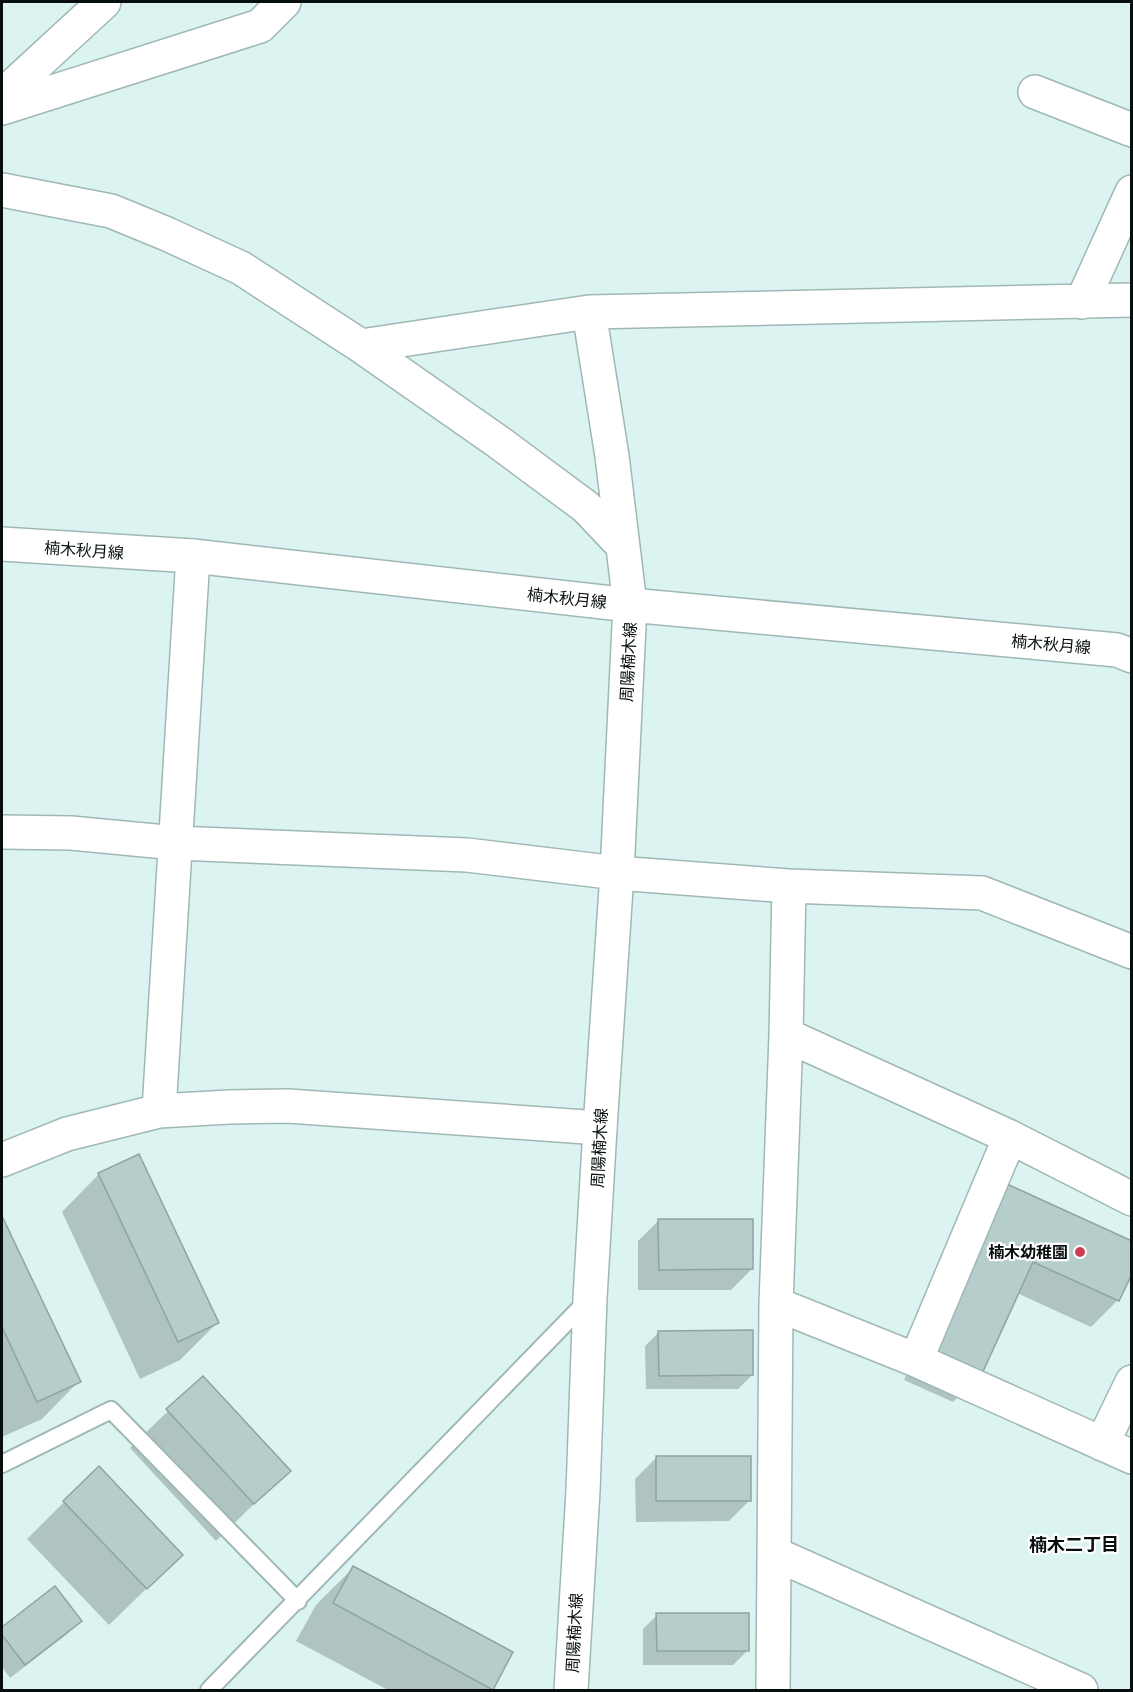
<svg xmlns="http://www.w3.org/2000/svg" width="1133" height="1692" font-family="'Source Serif 4','Noto Sans JP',serif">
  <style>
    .shadow { fill: #0003 }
    .building { fill: #b5cecb; stroke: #8da4a2; stroke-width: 1.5 }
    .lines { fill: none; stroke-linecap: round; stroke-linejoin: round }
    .service-casing { stroke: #a0b8b5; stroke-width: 20 }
    .minor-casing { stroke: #a0b8b5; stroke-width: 36 }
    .tertiary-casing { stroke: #a0b8b5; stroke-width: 36 }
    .service { stroke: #fff; stroke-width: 16 }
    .minor { stroke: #fff; stroke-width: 33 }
    .tertiary { stroke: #fff; stroke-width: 33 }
    .poi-dot { fill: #cd3d50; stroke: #fff; stroke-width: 2 }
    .labels { text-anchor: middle; stroke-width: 4.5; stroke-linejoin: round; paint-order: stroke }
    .street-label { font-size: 16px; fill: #070f0e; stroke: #fff }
    .poi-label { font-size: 16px; font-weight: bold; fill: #070f0e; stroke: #fff; text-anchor: end }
    .neighbourhood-label { font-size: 18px; font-weight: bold; fill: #070f0e; stroke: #fff }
  </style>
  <rect width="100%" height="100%" fill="#dbf4f1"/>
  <!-- shadow -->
  <path class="shadow" d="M99,1174L217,1323L180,1360L140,1379L62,1212Z
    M980,1213L1118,1300L1091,1327L1017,1293L980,1375L953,1402L904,1380Z
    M2,1218L79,1381L42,1419L2,1437Z
    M659,1220L752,1269L731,1290H638V1241Z
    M659,1332L752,1375L738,1389H646L645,1346Z
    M202,1378L288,1471L216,1541L130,1448Z
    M656,1458L750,1500L729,1521L636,1522L635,1479Z
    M64,1502L181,1555L109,1625L27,1539Z
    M354,1567L492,1689L490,1690H388L296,1641L316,1605Z
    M55,1588L80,1621L66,1635L10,1678L2,1667V1629Z
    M657,1615L747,1651L733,1665H643V1629Z"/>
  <!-- building -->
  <path class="building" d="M139,1154L219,1323L178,1342L98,1173Z
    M1007,1184L1132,1241V1274L1119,1301L1033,1262L981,1376L930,1352Z
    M2,1216L81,1382L37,1402L2,1327Z
    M658,1219H753V1269L659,1270Z
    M753,1330V1375L659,1376L658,1331Z
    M203,1376L291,1471L254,1504L166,1409Z
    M656,1456H751V1501H656Z
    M99,1466L183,1555L147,1589L63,1501Z
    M353,1566L513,1652L493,1690L333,1603Z
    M55,1586L82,1621L25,1665L2,1635V1627Z
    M656,1613H749V1651H657Z"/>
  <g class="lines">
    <!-- service casing -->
    <g class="service-casing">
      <path id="service" d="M2,1464L111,1410L298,1601
        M209,1690L587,1301"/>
    </g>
    <!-- minor casing -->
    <g class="minor-casing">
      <path id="minor" d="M1035,92L1132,130
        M2,96L104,2
        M2,108L260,26L284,2
        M2,190L111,211L167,234L241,268L361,346L497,441L586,507L623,546
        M1082,302L1132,192
        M589,312L612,456L630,605
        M361,346L589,312L1132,300
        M2,832L71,833L176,843L467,855L617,873L789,886L982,893L1132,952
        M786,1035L1010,1137L1132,1199
        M159,1111L193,556
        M2,1160L67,1134L159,1111L229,1107L288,1106L600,1128
        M776,1304L916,1360L1132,1457
        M916,1360L1010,1137
        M1102,1444L1132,1382
        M775,1554L1081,1690
        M773,1690L776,1304L786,1035L789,886"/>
    </g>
    <!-- tertiary casing -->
    <g class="tertiary-casing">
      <path id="tertiary" d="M2,544L193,556L630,605L1117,650L1132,656
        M571,1690L583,1491L590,1298L600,1128L617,873L630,605"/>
    </g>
    <!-- service -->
    <use href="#service" class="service"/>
    <!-- minor -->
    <use href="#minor" class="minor"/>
    <!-- tertiary -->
    <use href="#tertiary" class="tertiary"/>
  </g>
  <!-- markers -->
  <circle class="poi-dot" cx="1080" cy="1252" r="6"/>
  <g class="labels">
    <!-- street labels -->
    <g class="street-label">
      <text transform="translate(84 550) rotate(4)" y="6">楠木秋月線</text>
      <text transform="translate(567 598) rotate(6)" y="6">楠木秋月線</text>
      <text transform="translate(1051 644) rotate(5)" y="6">楠木秋月線</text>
      <text transform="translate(628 662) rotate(-87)" y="6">周陽楠木線</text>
      <text transform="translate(599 1148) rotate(-87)" y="6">周陽楠木線</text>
      <text transform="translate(574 1633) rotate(-87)" y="6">周陽楠木線</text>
    </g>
    <!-- poi labels -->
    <g class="poi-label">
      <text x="1068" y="1258">楠木幼稚園</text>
    </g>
    <!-- neighbourhood labels -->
    <g class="neighbourhood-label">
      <text x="1074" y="1551">楠木二丁目</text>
    </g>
  </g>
  <!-- border -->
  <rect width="1133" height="1692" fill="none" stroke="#070f0e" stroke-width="6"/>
</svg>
